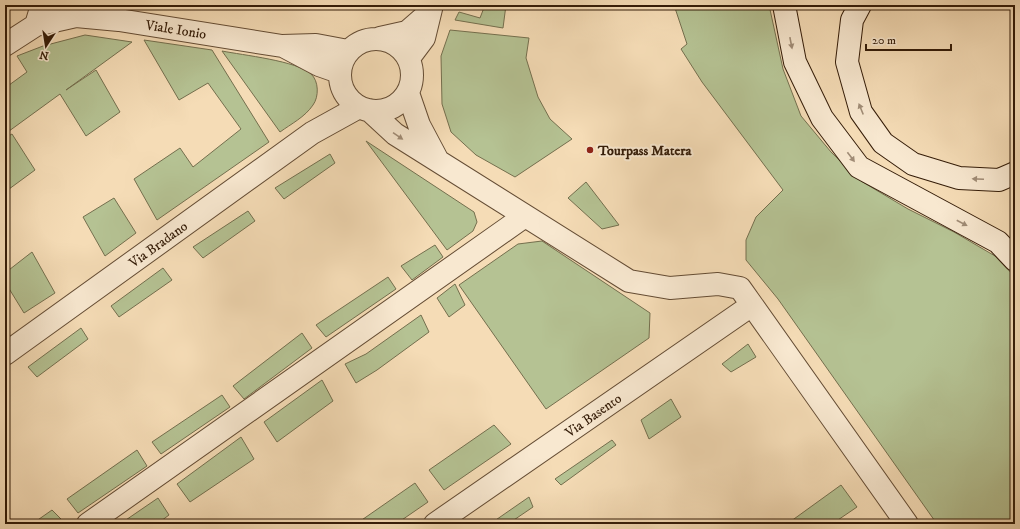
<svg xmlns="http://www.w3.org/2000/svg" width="1020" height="529" font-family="'IM FELL DW Pica',serif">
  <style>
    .green { fill: #b5c293; stroke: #746f4e }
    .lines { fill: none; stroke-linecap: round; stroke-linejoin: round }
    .street-casing { stroke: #644c34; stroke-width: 24 }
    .secondary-casing { stroke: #341c08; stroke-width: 24 }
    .street { stroke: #f8e8d0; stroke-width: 22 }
    .secondary { stroke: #f8e8d0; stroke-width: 22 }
    .oneway { fill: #a08c76 }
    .poi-dot { fill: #8f2418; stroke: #f8e8d0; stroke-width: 1.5 }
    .labels { text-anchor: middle; stroke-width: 4; stroke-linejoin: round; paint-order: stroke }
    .street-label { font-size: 14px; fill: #341c08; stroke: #f8e8d0 }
    .poi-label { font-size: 14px; font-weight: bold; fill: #341c08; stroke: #f8e8d0; text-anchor: start }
  </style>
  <rect width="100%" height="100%" fill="#f5dcb6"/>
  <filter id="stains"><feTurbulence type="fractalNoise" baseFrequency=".005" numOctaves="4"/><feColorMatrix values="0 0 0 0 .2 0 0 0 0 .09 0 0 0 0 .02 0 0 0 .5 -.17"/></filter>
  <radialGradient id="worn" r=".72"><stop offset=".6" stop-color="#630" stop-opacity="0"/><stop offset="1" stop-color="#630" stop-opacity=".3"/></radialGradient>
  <!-- green -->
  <path class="green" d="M485,5H506L503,28L455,20L459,12L480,18Z
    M674,5H769L783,69L801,116L831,152L861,181L908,209L954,232L995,256L1015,277V524H937L778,299L746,260V240L756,217L783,190L702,82L681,49L687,44Z
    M450,30L529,38L526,58L538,97L550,119L572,139L515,177L476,155L451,132L442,104L441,56Z
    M85,35L132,42L66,90L96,70L120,112L86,136L60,94L5,134V88L27,72L17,56L43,46Z
    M144,40L212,50L269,142L157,220L134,179L180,148L193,167L241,129L208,83L179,100Z
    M222,51C242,55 298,61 311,74C319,81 319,97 313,105C305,117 291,124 280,132Z
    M12,134L35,170L5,192V138Z
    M366,141L474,212L477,222L473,231L447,250Z
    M330,154L335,163L284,199L275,188Z
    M586,182L619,225L602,229L568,198Z
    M114,198L136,233L105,256L83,217Z
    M248,211L255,221L203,258L193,247Z
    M542,241L650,313L649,338L546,409L459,285L518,244Z
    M435,245L443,257L412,280L401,266Z
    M32,252L55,293L24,313L5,282V273Z
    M163,268L172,280L119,317L111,306Z
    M388,277L396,289L326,337L316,325Z
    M455,284L465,305L449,317L437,298Z
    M421,315L429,332L377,370L356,383L345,364L366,354Z
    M81,328L88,339L37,377L28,367Z
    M302,333L312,348L244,399L233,386Z
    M748,344L756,357L731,372L722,364Z
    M322,380L333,401L277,442L264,422Z
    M222,395L230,407L161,454L152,442Z
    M671,399L681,417L649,439L641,420Z
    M494,425L511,444L444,490L429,470Z
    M241,437L254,459L190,502L177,484Z
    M612,440L616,445L561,485L555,479Z
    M137,450L147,466L78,513L67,499Z
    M415,483L428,502L396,524H356Z
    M841,485L857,507L832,524H787Z
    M529,497L533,507L508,524H490Z
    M158,498L169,515L157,524H120Z
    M52,510L65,523L32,524Z"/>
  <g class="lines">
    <!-- street casing -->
    <g class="street-casing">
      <path id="street" d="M36,25L42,5
        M380,38L407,32L430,12
        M340 75a36 36 0 1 1 72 0a36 36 0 1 1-72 0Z
        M5,45L36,25L76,16L119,20L282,46L316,45L348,51
        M283,46L319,65L339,72
        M409,58L424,38L432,5
        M408,93L419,125L437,159
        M369,110L395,134L629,281L670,288L718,284L740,288L907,524
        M5,354L312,133L359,107
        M88,524L525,216
        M435,524L752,305"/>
    </g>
    <!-- secondary casing -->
    <g class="secondary-casing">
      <path id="secondary" d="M784,5L795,62L822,118L859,167L998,242L1015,260
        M860,5L852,20L847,62L861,112L883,143L913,164L959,178L999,180L1015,173"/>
    </g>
    <!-- street -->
    <use href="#street" class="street"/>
    <!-- secondary -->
    <use href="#secondary" class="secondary"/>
  </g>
  <!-- one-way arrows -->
  <defs><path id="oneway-solid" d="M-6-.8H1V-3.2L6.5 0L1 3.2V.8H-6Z"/></defs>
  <g class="oneway">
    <use href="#oneway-solid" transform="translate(791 43) rotate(79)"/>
    <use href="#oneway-solid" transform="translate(861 109) rotate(-112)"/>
    <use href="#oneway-solid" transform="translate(398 136) rotate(34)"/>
    <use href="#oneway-solid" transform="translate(851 157) rotate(53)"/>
    <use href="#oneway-solid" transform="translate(978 179) rotate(-177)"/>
    <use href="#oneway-solid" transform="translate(962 223) rotate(28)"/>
  </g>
  <!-- markers -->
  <circle class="poi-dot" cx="590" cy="150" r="4"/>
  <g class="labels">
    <!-- street labels -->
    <g class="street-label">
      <text transform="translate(176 29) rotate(9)" y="5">Viale Ionio</text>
      <text transform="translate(158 244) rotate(-36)" y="5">Via Bradano</text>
      <text transform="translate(593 415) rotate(-35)" y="5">Via Basento</text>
    </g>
    <!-- poi labels -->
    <g class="poi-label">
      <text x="598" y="155">Tourpass Matera</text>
    </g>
  </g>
  <!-- margin -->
  <rect width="1020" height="529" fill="none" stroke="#f5dcb6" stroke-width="20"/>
  <rect x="6" y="6" width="1008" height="517" fill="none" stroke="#341c08" stroke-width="2"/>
  <rect x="10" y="10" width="1000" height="509" fill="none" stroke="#341c08"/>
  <!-- north arrow -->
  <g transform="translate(46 46) rotate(192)" stroke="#f8e8d0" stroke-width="3" paint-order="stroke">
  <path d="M0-3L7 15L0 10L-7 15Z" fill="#341c08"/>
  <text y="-6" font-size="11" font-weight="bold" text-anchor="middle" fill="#341c08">N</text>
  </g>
  <!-- scale -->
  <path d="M866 44v6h85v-6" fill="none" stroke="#341c08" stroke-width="2"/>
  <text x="872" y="44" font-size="12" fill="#341c08" stroke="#f8e8d0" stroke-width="3" paint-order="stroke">20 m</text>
  <rect width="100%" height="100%" filter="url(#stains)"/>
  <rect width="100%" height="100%" fill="url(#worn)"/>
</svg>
